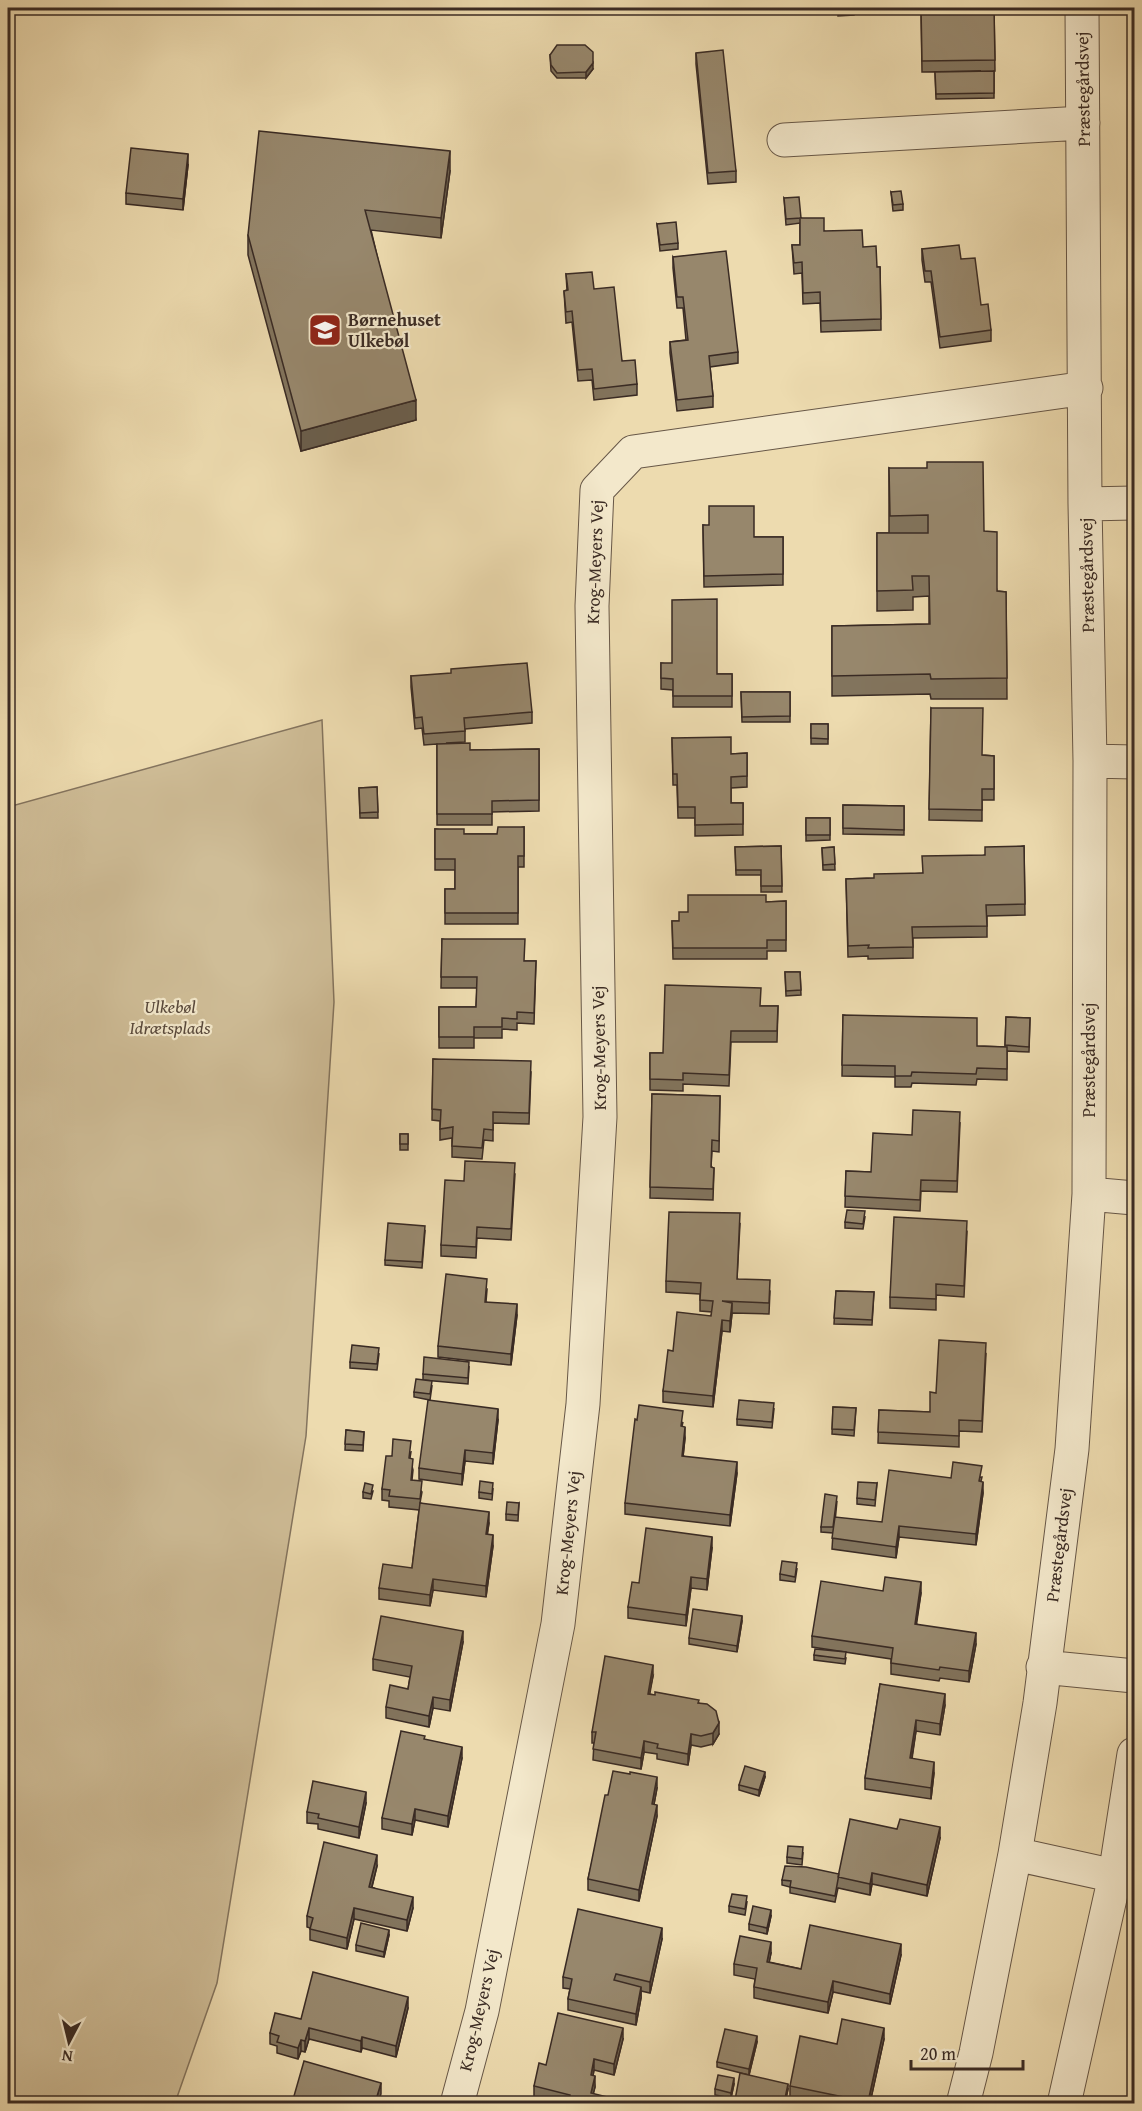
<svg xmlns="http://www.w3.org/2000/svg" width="1142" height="2111" font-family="'Gentium Book Plus',serif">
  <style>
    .green { fill: #cfbd97; stroke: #84745e; stroke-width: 1.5 }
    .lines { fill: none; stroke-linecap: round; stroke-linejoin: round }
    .minor-casing { stroke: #675747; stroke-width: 35 }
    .minor { stroke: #f3e8cb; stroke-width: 33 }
    .wall { fill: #82745d; stroke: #3a2b24; stroke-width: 1.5 }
    .shaded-wall { fill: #6a5e4c; stroke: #3a2b24; stroke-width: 1.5 }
    .building { fill: #97876c; stroke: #3a2b24; stroke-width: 1.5 }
    .labels { text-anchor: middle; stroke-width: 4.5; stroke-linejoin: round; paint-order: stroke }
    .street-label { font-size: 18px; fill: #3a2b24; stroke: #f3e8cb }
    .poi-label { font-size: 18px; font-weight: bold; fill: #3a2b24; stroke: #f3e8cb; text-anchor: start }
    .park-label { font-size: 18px; font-style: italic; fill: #58483b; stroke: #f3e8cb }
  </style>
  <rect width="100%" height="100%" fill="#eddbaf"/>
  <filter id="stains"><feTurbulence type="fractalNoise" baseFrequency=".00333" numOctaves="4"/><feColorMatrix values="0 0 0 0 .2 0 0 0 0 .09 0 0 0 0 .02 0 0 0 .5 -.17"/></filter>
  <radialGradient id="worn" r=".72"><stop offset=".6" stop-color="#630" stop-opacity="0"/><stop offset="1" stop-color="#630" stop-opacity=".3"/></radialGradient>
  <!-- green -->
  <path class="green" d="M322,720L334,1002L306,1436L217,1983L175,2103H8V807Z"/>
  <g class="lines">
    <!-- minor casing -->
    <g class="minor-casing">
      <path id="minor" d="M784,140L1083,123
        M1085,504L1134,503
        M1090,761L1134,762
        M1089,1194L1134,1198
        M1043,1667L1134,1676
        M1015,1854L1115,1876L1134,1877
        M457,2104L482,2011L558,1624L583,1404L600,1117L592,606L597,490L633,452L1086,388
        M963,2104L976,2053L1015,1854L1040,1703L1072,1449L1089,1194L1090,761L1085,504L1082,8
        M1064,2104L1115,1876L1134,1754"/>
    </g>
    <!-- minor -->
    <use href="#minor" class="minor"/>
  </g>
  <!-- wall -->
  <path class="wall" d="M838,8H854V15L838,16Z
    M921,8H994L995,71H994V98L936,99L935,72L981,71L922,72Z
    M696,53L736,171V182L708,184L696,64Z
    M550,55L593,69L586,78H557L551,71Z
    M188,165L183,210L126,204V193Z
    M450,171L441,238L371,230L416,420L301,451L248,255V235Z
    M891,192L903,204V210L893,211Z
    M784,198L801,218L824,231L863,247L877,267H880L881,330L821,332L820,303L803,304L802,273L794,274L792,245H800V223L786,225Z
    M657,224L678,243V249L660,251Z
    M922,249L961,259L991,330V341L940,348L931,282H925L922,260Z
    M673,257L738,352V363L710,367L713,396V407L677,411L670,353V342L686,340L683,308H677L673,268Z
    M566,274L594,289L622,361L637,384V395L594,400L592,380L578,381L572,322L566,323L564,291L567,290Z
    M889,468L984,531L997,591L1006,592L1007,699H931L930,694L832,696V626L929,624V596L913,597V610L877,611V533H889Z
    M703,525L754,537H783V585L704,587Z
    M661,663L717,674H732V707H673V690L661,689Z
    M411,676L532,712V723L465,729V742L446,743L470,750L539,749V811L492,812V825H437V744L424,745L422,728L415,729L411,687Z
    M741,692H790V722H742Z
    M931,708L982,755L994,756V800H982V821L929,820Z
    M811,724H828V744H811Z
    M672,738L731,754L747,753V787L731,788V803H743V835L695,836V818H678L677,785H673Z
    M377,787L378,818H360L359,788Z
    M843,805L904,806V835L843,834Z
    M806,818H830V840L806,841Z
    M524,827V867H518V924H445V889H455V870H435V829L464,834H497Z
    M781,846L782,892H761V875H736L735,847Z
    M1024,846L1025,915L987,916V937L913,938V958L868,959V956L848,957L846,879L874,878L922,873L985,855Z
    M834,847L835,870H823L822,848Z
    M786,901V951H767V959H673L672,921H679L688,912L766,902Z
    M442,939L524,961H536L534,1024L517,1023V1030L502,1029V1038H474V1048H439V1007H476L477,988H441Z
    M785,972H800L801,995L786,996Z
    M761,1006H778L777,1042H731L729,1086L683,1084V1091L650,1090V1053H663Z
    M843,1015L977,1046L1005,1047L1006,1017L1030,1018L1029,1052L1007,1051V1080L977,1079L976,1085L912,1083L911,1087H895V1077L842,1076Z
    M433,1059L531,1072L529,1124L493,1123V1141L484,1140L482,1159L452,1157V1138L440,1140V1121L432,1120Z
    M652,1094L720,1096L719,1152L712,1151L711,1167L714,1168L713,1200L650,1198Z
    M960,1123L957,1192L921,1191L920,1211L845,1207L846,1171L871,1172L912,1135Z
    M400,1134H408V1150H400Z
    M515,1174L511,1240L477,1238L476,1258L441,1256V1245L464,1181Z
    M865,1217L863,1229L845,1228V1222Z
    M740,1224L737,1279L770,1291L769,1314L732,1313L730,1332L722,1331L713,1407L663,1402V1391L673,1351L711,1316L712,1312L700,1311V1294L666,1292V1281Z
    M425,1231L422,1268L385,1265V1260Z
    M967,1232L964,1297L936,1295V1310L890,1308V1297Z
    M487,1290L486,1302L517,1315L511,1365L438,1357V1346Z
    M836,1291L874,1292L872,1325L834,1324Z
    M379,1354L377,1370L350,1368V1362Z
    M986,1354L982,1432L959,1431V1447L878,1443L879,1410L930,1412L936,1393Z
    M469,1367L468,1384L423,1380V1374Z
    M432,1386L430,1400L414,1397V1392Z
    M833,1407L856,1408L854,1436L832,1434Z
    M774,1409L772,1428L737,1425V1419Z
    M498,1420L493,1464L465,1461L462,1485L419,1479V1468Z
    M683,1422L682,1426L685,1438L683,1456L737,1473L730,1526L625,1514V1503Z
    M346,1430L364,1432L363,1451L345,1450Z
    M411,1452L410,1458L413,1470L412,1480L422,1492L420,1503L489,1523L487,1534L493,1546L486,1597L433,1590L430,1606L379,1599V1588L412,1568L419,1510L389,1507V1501L382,1500V1489L392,1456Z
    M982,1477L981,1481L983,1493L976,1545L899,1537L896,1558L832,1549L833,1533L821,1532V1527L837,1501L835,1522H882L951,1478Z
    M877,1483L875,1506L857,1504V1498Z
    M493,1489L492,1500L479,1498V1492Z
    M373,1491L371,1499L363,1498V1492Z
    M519,1503L518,1521L506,1520V1514Z
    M712,1548L707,1590L691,1588L686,1626L628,1618V1607L639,1583Z
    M797,1569L795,1582L780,1580V1574Z
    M883,1591L921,1593L916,1624L976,1644L969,1682L940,1678L939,1681L891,1674V1659L812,1647V1636Z
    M742,1621L737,1652L689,1644V1638Z
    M463,1642L450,1711L433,1708L429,1727L386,1718V1707L408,1689L410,1677L373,1670V1659Z
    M814,1655L846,1658L845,1664L814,1660Z
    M653,1676L649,1694L699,1703L719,1734L713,1744L701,1747L691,1745L688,1765L657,1759V1754L644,1752L641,1769L593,1760L594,1743H592V1732Z
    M880,1684L945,1705L940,1735L916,1731L912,1759L934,1773L931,1799L865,1789V1778Z
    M425,1740L462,1758L448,1827L415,1820L412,1835L382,1829V1818Z
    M765,1777L759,1796L739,1790V1785Z
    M657,1788L654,1804L657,1816L639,1901L588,1890V1879L608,1795Z
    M366,1803L359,1838L318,1829V1824L307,1823V1812Z
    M940,1838L927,1896L872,1884L870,1895L838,1888L835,1902L790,1893V1887L782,1885V1880L839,1874Z
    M803,1853L802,1865L787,1863V1857Z
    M377,1866L372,1887L413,1908L407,1931L354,1919L347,1949L310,1940V1928L307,1927V1916Z
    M747,1902L745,1915L729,1912V1906Z
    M771,1916L767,1934L749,1930V1924Z
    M389,1935L384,1957L356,1951V1945Z
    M662,1939L650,1993L641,1991V1998L636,2025L568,2010V1999L570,1989L563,1988V1977Z
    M771,1953L769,1962L801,1969L901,1955L890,2004L833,1992L828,2013L754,1998V1987L755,1979L734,1975V1964Z
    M408,2008L396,2057L362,2048L361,2052L309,2039L305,2052L301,2051L298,2059L277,2053V2046L270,2044V2033L301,2019Z
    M623,2039L614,2075L594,2070L593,2076L595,2087L593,2094L619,2103H561L534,2097V2086L546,2065Z
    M884,2039L870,2103H821L790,2097V2086L837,2044Z
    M757,2042L749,2075L717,2067V2062Z
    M734,2084L731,2098L715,2095V2089Z
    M788,2089L785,2103H735V2100Z"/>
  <!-- shaded-wall -->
  <path class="shaded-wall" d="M593,63V69L586,78V72Z
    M450,151V171L441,238V218Z
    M188,154V165L183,210V199Z
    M416,400V420L301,451V431Z
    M732,1303V1314L730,1332V1321Z
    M517,1304V1315L511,1365V1354Z
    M722,1320V1331L713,1407V1396Z
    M498,1409V1420L493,1464V1453Z
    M685,1427V1438L682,1467V1456Z
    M465,1450V1461L462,1485V1474Z
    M737,1462V1473L730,1526V1515Z
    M983,1482V1493L976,1545V1534Z
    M489,1512V1523L486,1545V1534Z
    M899,1526V1537L896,1558V1547Z
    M493,1535V1546L486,1597V1586Z
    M712,1537V1548L707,1590V1579Z
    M691,1577V1588L686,1626V1615Z
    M433,1579V1590L430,1606V1595Z
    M921,1582V1593L915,1635V1624Z
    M742,1616V1621L737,1652V1646Z
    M463,1631V1642L450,1711V1700Z
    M976,1633V1644L969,1682V1671Z
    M653,1665V1676L648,1704V1694Z
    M945,1694V1705L940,1735V1724Z
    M433,1697V1708L429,1727V1716Z
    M916,1720V1731L910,1769V1758Z
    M719,1723V1734L713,1744V1733Z
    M691,1734V1745L688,1765V1754Z
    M644,1741V1752L641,1769V1758Z
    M462,1747V1758L448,1827V1816Z
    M934,1762V1773L931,1799V1788Z
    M765,1772V1777L759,1796V1790Z
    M657,1777V1788L652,1815V1804Z
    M366,1792V1803L359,1838V1827Z
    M657,1805V1816L639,1901V1890Z
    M415,1809V1820L412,1835V1824Z
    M940,1827V1838L927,1896V1885Z
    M377,1855V1866L369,1898V1887Z
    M872,1873V1884L870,1895V1884Z
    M413,1897V1908L407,1931V1920Z
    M354,1908V1919L347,1949V1938Z
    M771,1910V1916L767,1934V1928Z
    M662,1928V1939L650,1993V1982Z
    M389,1930V1935L384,1957V1952Z
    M771,1942V1953L767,1973V1962Z
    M901,1944V1955L890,2004V1994Z
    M833,1981V1992L828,2013V2002Z
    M641,1987V1998L636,2025V2014Z
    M408,1997V2008L396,2057V2046Z
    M309,2028V2039L305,2052V2041Z
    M623,2028V2039L614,2075V2064Z
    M884,2028V2039L870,2103H868Z
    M757,2036V2042L749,2075V2069Z
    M362,2037V2048L361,2052V2041Z
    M301,2040V2051L298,2059V2048Z
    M594,2059V2070L591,2086V2075Z
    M595,2076V2087L591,2103V2093Z
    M734,2078V2084L731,2098V2093Z
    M381,2083V2094L378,2103H375Z
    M788,2084V2089L785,2103H784Z"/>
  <!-- building -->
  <path class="building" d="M838,8H854V9L838,10Z
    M921,8H994L995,60L922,61Z
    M557,45H585L593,52V63L586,72L557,73L551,65L550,55Z
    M723,50L736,171L708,173L696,53Z
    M994,71V93L936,94L935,72Z
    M259,131L450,151L441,218L365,210L416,400L301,431L248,235Z
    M131,148L188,154L183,199L126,193Z
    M901,191L903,204L893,205L891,192Z
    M799,197L801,218L786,219L784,198Z
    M800,218H824V231L862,230L863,247L876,246L877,267H880L881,319L821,321L820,292L803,293L802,262L794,263L792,245H800Z
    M676,222L678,243L660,245L657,224Z
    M959,245L961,259L975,258L981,305L988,304L991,330L940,337L931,271H925L922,249Z
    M726,251L738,352L709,356L713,396L677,400L670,342L688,340L683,297H677L673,257Z
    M592,272L594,289L614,287L622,361L635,360L637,384L594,389L592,369L578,370L572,311L566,312L564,291L568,290L566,274Z
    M927,462H983L984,531L997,532V591L1006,592L1007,678L931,679L930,674L832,676V626L930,624L929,576H912L913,590L877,591V533H928V515L890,516L889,468H927Z
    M709,506H754V537H783V574L704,576L703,525H709Z
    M717,599V674H732V696H673V679L661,678V663H672V600Z
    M527,663L532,712L464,718L465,731L424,734L422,717L415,718L411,676L451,673V669Z
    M741,692H790V716L742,717Z
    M931,708H983L982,755L994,756V789H982V810L929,809Z
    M811,724H828V739L811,738Z
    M731,737V754L747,753V776L731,777V803H743V824L695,825V807H678L677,774H673L672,738Z
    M470,743V750L539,749V800L492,801V814H437V744Z
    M377,787L378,812L360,813L359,788Z
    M843,805L904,806V830L843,828Z
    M806,818H830V835H806Z
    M498,827H524V856H518V913H445V889H455V859H435V829H464V834H497Z
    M781,846L782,886H761V870H736L735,847Z
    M1024,846L1025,904L986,905L987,926L912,927L913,947L868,948L869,945L848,946L846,879L874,878V874L923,873L922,856L985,855V847Z
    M834,847L835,864L823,865L822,848Z
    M688,895H766V902L786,901V940H767V948H673L672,921H679V912H688Z
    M442,939H525L524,961H536L534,1013L517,1012V1019L502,1018V1027H474V1037H439V1007H476L477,977H441Z
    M785,972H800L801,990L786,991Z
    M665,985L761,988L760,1006H778L777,1031H731L729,1075L683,1073V1080L650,1079V1053H663Z
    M843,1015L977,1018V1046L1007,1047V1069L977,1068L976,1074L912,1072L911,1076H895V1066L842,1065Z
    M1006,1017L1030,1018L1029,1047L1005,1045Z
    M433,1059L531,1061L529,1113L493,1112V1130L484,1129L482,1148L452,1146L453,1127L440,1129L441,1110L432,1109Z
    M652,1094L720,1096L719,1141L712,1140L711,1167L714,1168L713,1189L650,1187Z
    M913,1110L960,1112L957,1181L921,1180L920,1200L845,1196L846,1171L871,1172L873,1133L912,1135Z
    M400,1134H408V1144H400Z
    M465,1161L515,1163L511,1229L477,1227L476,1247L441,1245L445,1180L464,1181Z
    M847,1210L865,1211L863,1224L845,1222Z
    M669,1212L740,1213L737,1279L770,1280L769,1303L722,1301L732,1303L730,1321L722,1320L713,1396L663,1391L668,1350L673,1351L677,1312L711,1316L713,1301L700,1300L701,1283L666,1281Z
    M894,1217L967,1221L964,1286L936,1284V1299L890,1297Z
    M388,1223L425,1226L422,1262L385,1260Z
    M446,1274L487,1279L485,1302L517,1304L511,1354L438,1346Z
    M836,1291L874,1292L872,1320L834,1318Z
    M939,1340L986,1343L982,1421L959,1420V1436L878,1432L879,1410L930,1412V1392L936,1393Z
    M352,1345L379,1348L377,1364L350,1362Z
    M424,1357L469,1362L468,1378L423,1374Z
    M416,1379L432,1381L430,1394L414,1392Z
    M428,1400L498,1409L493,1453L465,1450L462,1474L419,1468Z
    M739,1400L774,1403L772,1422L737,1419Z
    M639,1405L683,1411L681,1426L685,1427L682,1456L737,1462L730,1515L625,1503L635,1419L637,1420Z
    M833,1407L856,1408L854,1430L832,1429Z
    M346,1430L364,1432L363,1445L345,1444Z
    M393,1439L411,1441L409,1458L413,1459L411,1480L422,1481L420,1499L389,1496L390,1490L382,1489L386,1456H392Z
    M953,1462L982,1466L979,1481L983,1482L976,1534L899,1526L896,1547L832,1538L835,1517L882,1522L889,1470L951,1478Z
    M480,1481L493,1483L492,1494L479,1492Z
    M858,1482L877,1483L875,1500L857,1498Z
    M365,1483L373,1485L371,1494L363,1492Z
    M825,1494L837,1496L833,1527H821Z
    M507,1502L519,1503L518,1515L506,1514Z
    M420,1503L489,1512L486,1534L493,1535L486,1586L433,1579L430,1595L379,1588L383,1564L412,1568Z
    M646,1528L712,1537L707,1579L691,1577L686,1615L628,1607L632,1582L639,1583Z
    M782,1561L797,1563L795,1577L780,1574Z
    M885,1577L921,1582L915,1624L976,1633L969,1671L940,1667L939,1670L891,1663L893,1648L812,1636L821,1581L883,1591Z
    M693,1609L742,1616L737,1646L689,1638Z
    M381,1616L463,1631L450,1700L433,1697L429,1716L386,1707L390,1685L408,1689L412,1666L373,1659Z
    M815,1649L846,1652L845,1659L814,1655Z
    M605,1656L653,1665L648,1694L655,1695V1692L699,1700L698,1703L707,1704L716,1711L719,1723L713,1733L701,1736L691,1734L688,1754L657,1748L658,1744L644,1741L641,1758L593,1749L596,1732H592Z
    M880,1684L945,1694L940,1724L916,1720L910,1758L934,1762L931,1788L865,1778Z
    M401,1731L425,1736L424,1739L462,1747L448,1816L415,1809L412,1824L382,1818Z
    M745,1766L765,1772L759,1790L739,1785Z
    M613,1771L630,1774V1772L657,1777L652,1804L657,1805L639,1890L588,1879L605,1795H608Z
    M313,1781L366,1792L359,1827L318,1818L319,1814L307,1812Z
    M850,1819L897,1829L900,1819L940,1827L927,1885L872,1873L870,1884L838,1877Z
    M324,1842L377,1855L369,1887L413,1897L407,1920L354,1908L347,1938L310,1929L313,1918L307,1916Z
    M788,1846L803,1847L802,1859L787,1857Z
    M785,1866L806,1867L839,1874L835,1896L790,1887L791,1881L782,1880Z
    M732,1894L747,1896L745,1909L729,1906Z
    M753,1906L771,1910L767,1928L749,1924Z
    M578,1909L662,1928L650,1982L616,1974L614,1980L641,1987L636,2014L568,1999L572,1979L563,1977Z
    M361,1923L389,1930L384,1952L356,1945Z
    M810,1925L901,1944L890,1994L833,1981L828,2002L754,1987L757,1968L734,1964L740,1936L771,1942L767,1962L801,1969Z
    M313,1972L408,1997L396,2046L362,2037L361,2041L309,2028L305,2041L301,2040L298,2048L277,2042L279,2036L270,2033L275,2013L301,2019Z
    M558,2013L623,2028L614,2064L594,2059L591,2075L595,2076L591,2093L619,2100L618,2103H568L570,2095L534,2086L539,2063L546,2065Z
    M842,2019L884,2028L868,2102L790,2086L800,2036L837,2044Z
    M725,2029L757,2036L749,2069L717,2062Z
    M304,2061L381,2083L375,2103H292Z
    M740,2073L788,2084L784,2103H754L735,2100Z
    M718,2075L734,2078L731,2093L715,2089Z
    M671,2099L687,2103H670Z"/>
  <!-- icons -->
  <defs>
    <g id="school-square" transform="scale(1.725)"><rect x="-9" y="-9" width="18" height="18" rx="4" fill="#8f2418" stroke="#f3e8cb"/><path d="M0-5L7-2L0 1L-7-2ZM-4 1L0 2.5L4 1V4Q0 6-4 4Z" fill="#fff"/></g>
  </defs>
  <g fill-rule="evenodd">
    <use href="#school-square" x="325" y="330"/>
  </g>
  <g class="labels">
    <!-- street labels -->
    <g class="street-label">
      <text transform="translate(1083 89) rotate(-91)" y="6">Præstegårdsvej</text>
      <text transform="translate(595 562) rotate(-88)" y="6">Krog-Meyers Vej</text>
      <text transform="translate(1087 575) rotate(-91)" y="6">Præstegårdsvej</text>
      <text transform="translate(599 1048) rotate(-91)" y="6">Krog-Meyers Vej</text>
      <text transform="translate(1089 1060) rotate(-90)" y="6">Præstegårdsvej</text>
      <text transform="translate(568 1533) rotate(-84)" y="6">Krog-Meyers Vej</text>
      <text transform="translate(1059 1545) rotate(-83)" y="6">Præstegårdsvej</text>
      <text transform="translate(479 2010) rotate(-77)" y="6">Krog-Meyers Vej</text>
    </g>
    <!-- poi labels -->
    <g class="poi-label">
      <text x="348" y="326">Børnehuset<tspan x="348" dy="21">Ulkebøl</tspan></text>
    </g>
    <!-- park labels -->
    <g class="park-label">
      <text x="170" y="1013">Ulkebøl<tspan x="170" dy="21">Idrætsplads</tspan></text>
    </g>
  </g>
  <!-- margin -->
  <rect width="1142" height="2111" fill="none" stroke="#eddbaf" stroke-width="30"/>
  <rect x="9" y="9" width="1124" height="2093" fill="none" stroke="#3a2b24" stroke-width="3"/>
  <rect x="15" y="15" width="1112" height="2081" fill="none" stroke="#3a2b24" stroke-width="1.5"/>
  <!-- north arrow -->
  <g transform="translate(69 2042) rotate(187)" stroke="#f3e8cb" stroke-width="4.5" paint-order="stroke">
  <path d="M0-4.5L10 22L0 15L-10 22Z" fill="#3a2b24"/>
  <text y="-9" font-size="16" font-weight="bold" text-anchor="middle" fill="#3a2b24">N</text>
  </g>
  <!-- scale -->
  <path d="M911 2060v9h112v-9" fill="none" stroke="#3a2b24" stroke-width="3"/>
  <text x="920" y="2060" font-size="18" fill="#3a2b24" stroke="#f3e8cb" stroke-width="4.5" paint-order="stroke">20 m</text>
  <rect width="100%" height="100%" filter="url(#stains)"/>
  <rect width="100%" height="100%" fill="url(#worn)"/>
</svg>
